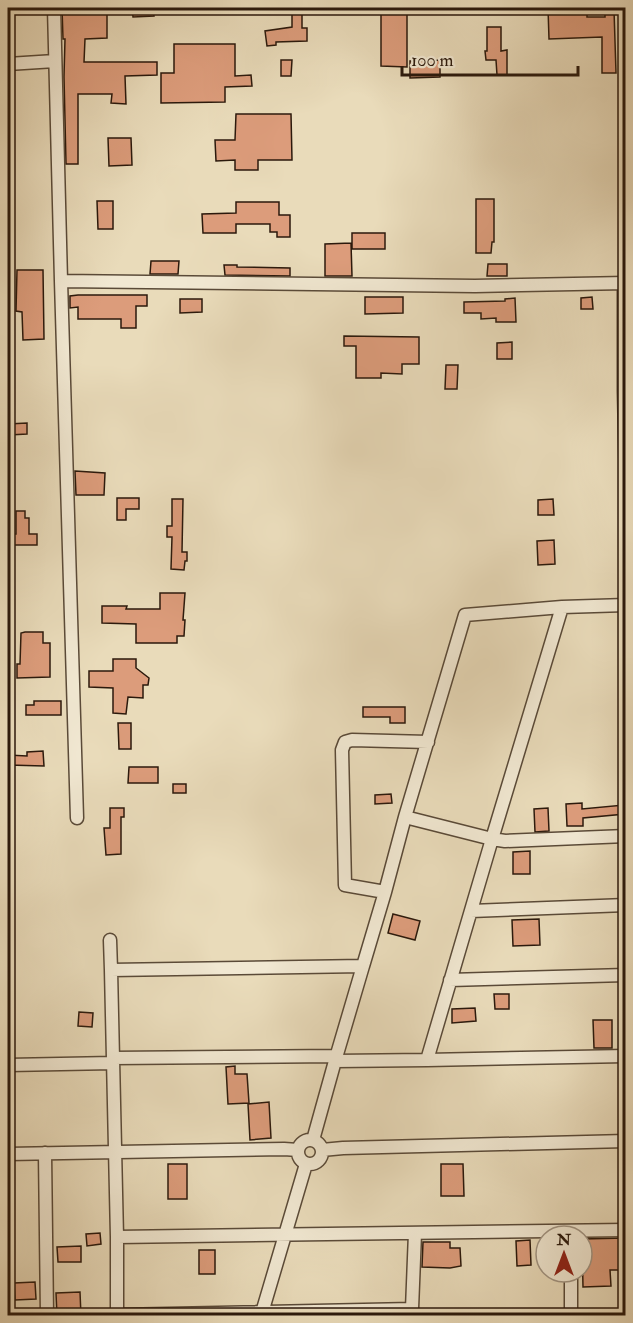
<svg xmlns="http://www.w3.org/2000/svg" width="633" height="1323" font-family="'IM FELL Double Pica',serif">
  <style>
    .building { fill: #dc9c7b; stroke: #2b190c; stroke-width: 1.5 }
    .lines { fill: none; stroke-linecap: round; stroke-linejoin: round }
    .street-casing { stroke: #5a4a38; stroke-width: 15 }
    .street { stroke: #f1e8d2; stroke-width: 12 }
  </style>
  <rect width="100%" height="100%" fill="#e9dbba"/>
  <filter id="stains"><feTurbulence type="fractalNoise" baseFrequency=".00333" numOctaves="4"/><feColorMatrix values="0 0 0 0 .2 0 0 0 0 .09 0 0 0 0 .02 0 0 0 .5 -.17"/></filter>
  <radialGradient id="worn" r=".72"><stop offset=".6" stop-color="#630" stop-opacity="0"/><stop offset="1" stop-color="#630" stop-opacity=".3"/></radialGradient>
  <!-- building -->
  <path class="building" d="M62,8H107V38L85,39L84,62H157V75L125,76L126,104L111,103L112,94H78V164H66L64,77L65,39H63Z
    M132,8H153L154,16L133,17Z
    M292,8H302V28H307V41L276,42V45L267,46L265,31L292,27Z
    M381,8H407V67L381,66Z
    M548,8H587V17H605V10H614L616,73H602V37L549,39Z
    M487,27H501V51L507,50V75H497L496,60H486L485,51H487Z
    M174,44H235V76L251,75L252,86L225,87V102L161,103V73H174Z
    M281,60H292L291,76H281Z
    M440,60V77L410,78V61Z
    M236,114H291L292,160H258V170H235V160L216,161L215,140H235Z
    M108,138H131L132,165L109,166Z
    M476,199H494V242H492L491,253H476Z
    M97,201H113V229H98Z
    M236,202H279V215H290V237H277V232H270V224H236V233H203L202,214L236,213Z
    M352,233H385V249H352Z
    M351,243L352,276H325V244Z
    M151,261H179L178,274H150Z
    M488,264H507V276H487Z
    M224,265H237V267L290,268V276L225,275Z
    M17,270H43L44,339L23,340L22,312L16,311Z
    M78,295H147V306H136V328H121V319H78V307L70,308V296Z
    M365,297H403V313L365,314Z
    M592,297L593,309H581V298Z
    M515,298L516,322H496V318L481,319V313H464V302L505,301V299Z
    M180,299H202V312L180,313Z
    M344,336L419,337V364H402V374L381,373V378H356V346H344Z
    M512,342V359H497V343Z
    M446,365H458L457,389H445Z
    M27,423V434L9,435L8,424Z
    M75,471L105,473L104,495H76Z
    M117,498H139V509H126V520H117Z
    M172,499H183L182,552H187V561H185L184,570L171,569L172,537H167V526H172Z
    M553,499L554,515H538V500Z
    M16,511H25V518H29V534H37V545H14V534H16Z
    M554,540L555,564L538,565L537,541Z
    M160,593H185L183,620H185L184,636H177V643H136V624L102,623V606H127L126,609H160Z
    M25,632H43V643H50V677L17,678V664H20L21,633Z
    M113,659H136V668L149,678L148,685H143V698L128,697L126,714L113,713V688L89,687V671H113Z
    M34,701H61V715H26V705H34Z
    M363,707H405V723H390V717H363Z
    M118,723H131V749H119Z
    M43,751L44,766L8,765V755L27,756V752Z
    M129,767H158V783H128Z
    M173,784H186V793H173Z
    M391,794L392,803L375,804V795Z
    M582,803V809L624,805L625,814L583,818V826H567L566,804Z
    M110,808H124V817H121V854L106,855L104,828H110Z
    M548,808L549,831L535,832L534,809Z
    M530,851V874H513V852Z
    M393,914L420,921L415,940L388,933Z
    M539,919L540,945L513,946L512,920Z
    M494,994H509V1009H495Z
    M475,1008L476,1021L452,1023V1009Z
    M79,1012L93,1013L92,1027L78,1026Z
    M593,1020H612V1048H594Z
    M235,1066V1074H247L249,1103L228,1104L226,1067Z
    M269,1102L271,1138L250,1140L248,1104Z
    M168,1164H187V1199H168Z
    M441,1164H463L464,1196H441Z
    M100,1233L101,1244L87,1246L86,1234Z
    M626,1238V1270H610L611,1286L583,1287L582,1239Z
    M530,1240L531,1265L517,1266L516,1241Z
    M423,1242H450V1248H460L461,1266L450,1268L422,1267Z
    M81,1246V1262H58L57,1247Z
    M199,1250H215V1274H199Z
    M35,1282L36,1299L15,1300L14,1283Z
    M80,1292L81,1316H57L56,1293Z"/>
  <g class="lines">
    <!-- street casing -->
    <g class="street-casing">
      <path id="street" d="M54,8L61,281L77,818
        M8,64L55,61
        M61,281L475,286L626,283
        M624,283V391L626,481
        M405,817L465,615L562,607
        M385,892L345,885L342,750L345,742L352,740L428,742
        M471,911L626,905
        M110,940L111,970
        M450,980L626,975
        M113,1058L337,1056
        M427,1060L626,1056
        M335,1061L363,966
        M8,1065L113,1063
        M298 1152a12 12 0 1 1 24 0a12 12 0 1 1-24 0Z
        M313,1140L335,1061L427,1060L492,839L505,841L626,836
        M322,1150L343,1148L626,1141
        M45,1153L47,1316
        M8,1154L284,1149L298,1150
        M117,1237L626,1230
        M412,1309L415,1233
        M117,1315L412,1309V1316
        M117,1316V1237L111,970L363,966L385,892L405,817L492,839L562,607L626,605
        M261,1316L306,1164
        M571,1316V1272"/>
    </g>
    <!-- street -->
    <use href="#street" class="street"/>
  </g>
  <!-- margin -->
  <rect width="633" height="1323" fill="none" stroke="#e9dbba" stroke-width="30"/>
  <rect x="9" y="9" width="615" height="1305" fill="none" stroke="#2b190c" stroke-width="3"/>
  <rect x="15" y="15" width="603" height="1293" fill="none" stroke="#2b190c" stroke-width="1.5"/>
  <!-- north arrow -->
  <g transform="translate(564 1254)"><circle r="28" fill="#f1e8d2" stroke="#a29583" stroke-width="1.5"/>
  <path d="M0-4.5L10 22L0 15L-10 22Z" fill="#8f2418"/>
  <text y="-9" font-size="16" font-weight="bold" text-anchor="middle" fill="#2b190c">N</text>
  </g>
  <!-- scale -->
  <path d="M402 66v9h176v-9" fill="none" stroke="#2b190c" stroke-width="3"/>
  <text x="411" y="66" font-size="18" fill="#2b190c" stroke="#f1e8d2" stroke-width="4.5" paint-order="stroke">100 m</text>
  <rect width="100%" height="100%" filter="url(#stains)"/>
  <rect width="100%" height="100%" fill="url(#worn)"/>
</svg>
